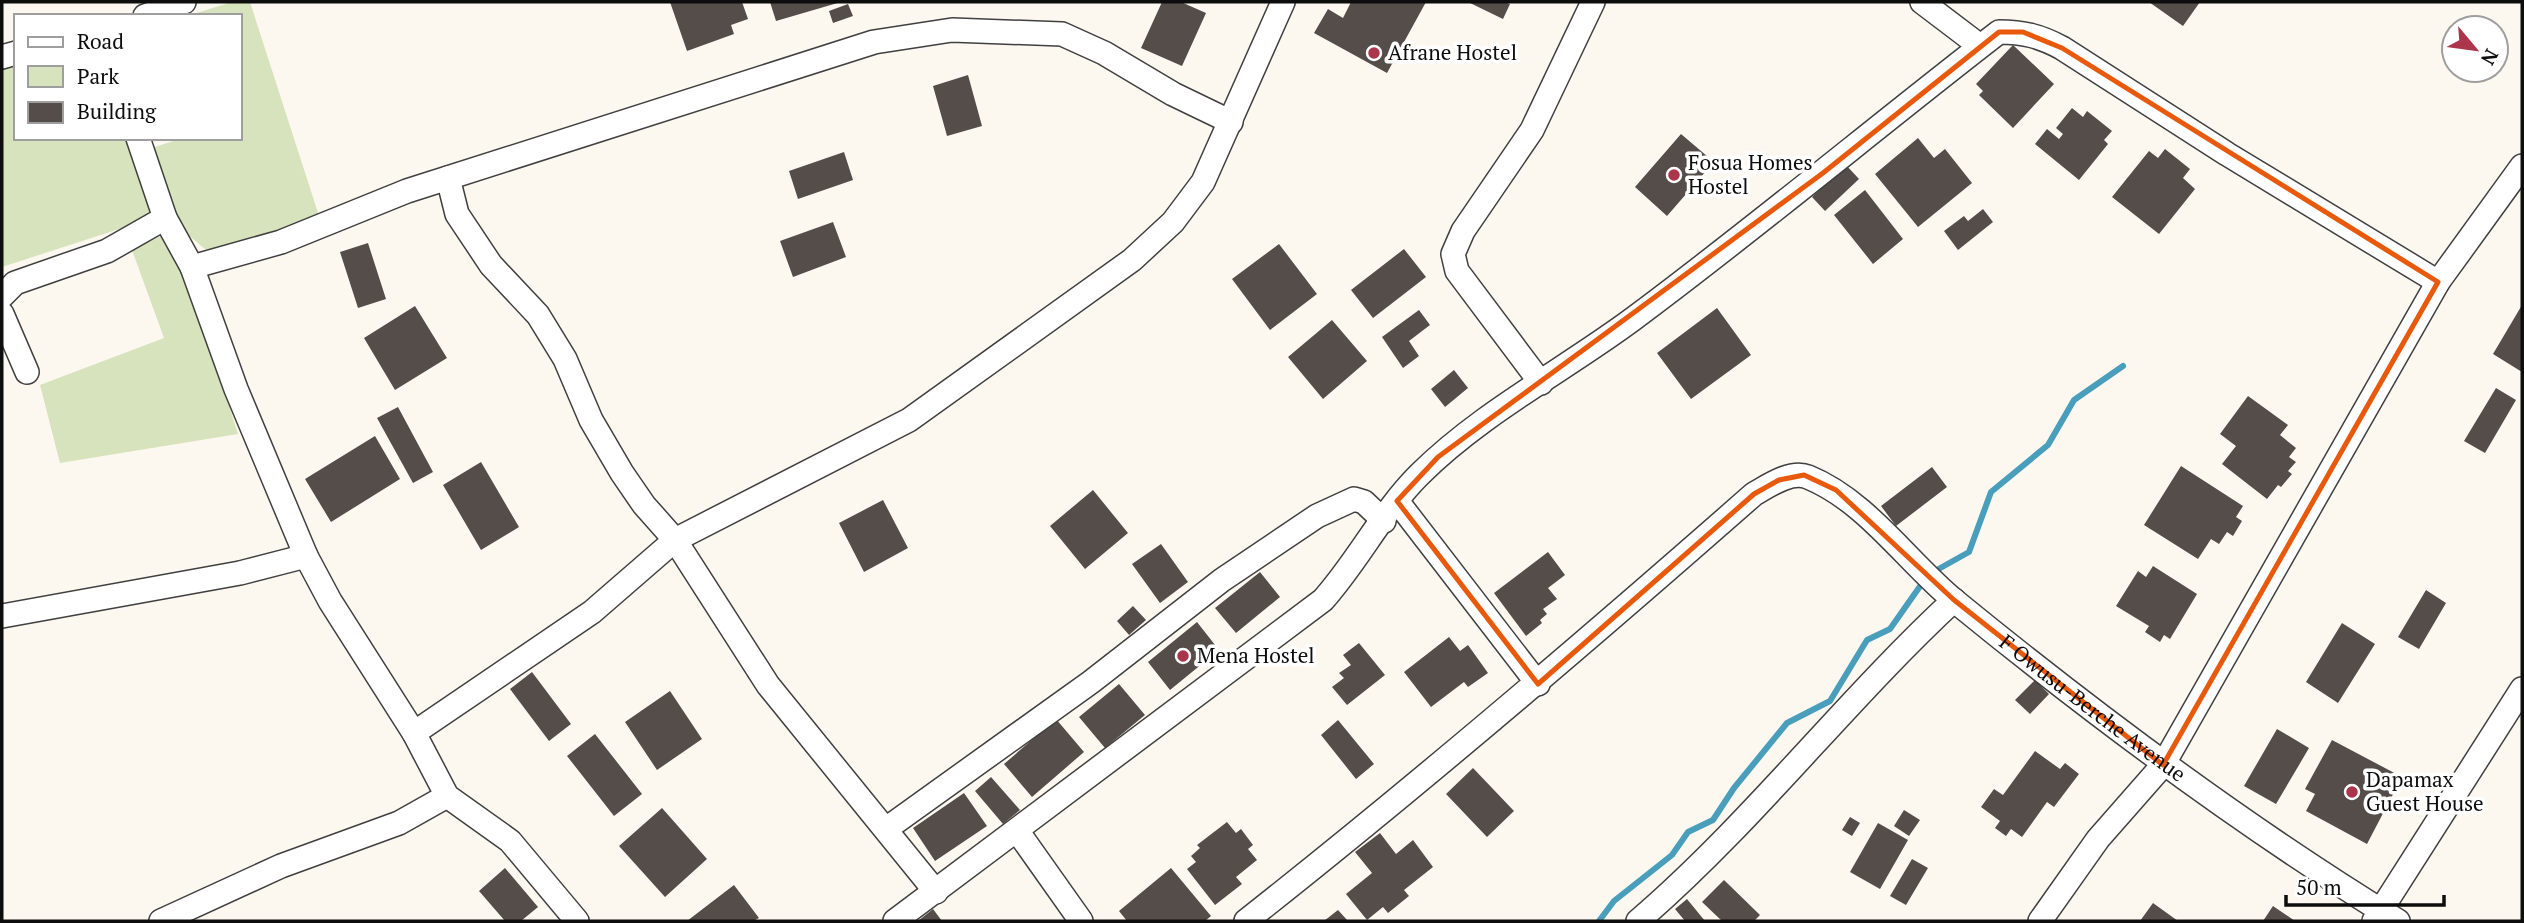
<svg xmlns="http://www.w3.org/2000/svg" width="2524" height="923" font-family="'PT Serif',serif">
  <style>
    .green { fill: #d6e3bc }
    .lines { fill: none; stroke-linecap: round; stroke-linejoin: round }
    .stream { stroke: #499ebc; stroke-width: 6 }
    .building { fill: #544d4a }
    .street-casing { stroke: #404040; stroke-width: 26 }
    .street { stroke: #fff; stroke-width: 23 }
    .marked { fill: none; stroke: #e8590c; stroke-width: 5; stroke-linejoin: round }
    .poi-dot { fill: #ab364c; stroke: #fff; stroke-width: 2.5 }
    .labels { text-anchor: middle; stroke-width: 7; stroke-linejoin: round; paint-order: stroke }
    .poi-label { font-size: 21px; fill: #0d0d0d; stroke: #fff; text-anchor: start }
    .street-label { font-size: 21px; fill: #0d0d0d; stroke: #fff }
  </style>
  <rect width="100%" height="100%" fill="#fdf8ef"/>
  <!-- green -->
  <path class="green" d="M232,2H250L320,219L224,251L205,249L181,229L152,148L182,138H240V16L190,15Z
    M16,63V138H131L153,218L2,267V67Z
    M161,236L177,251L187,273L238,434L60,463L40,385L164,338L132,250Z"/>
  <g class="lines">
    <!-- stream -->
    <path class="stream" d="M1935,571L1969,552L1991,492L2048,445L2074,400L2123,366
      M1599,921L1614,901L1672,855L1688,832L1713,820L1734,788L1787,723L1830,701L1867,640L1890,629L1923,582"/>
  </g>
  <!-- building -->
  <path class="building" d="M670,2H742L748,19L731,25L734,34L687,51Z
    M770,2H841L776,21Z
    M1162,2H1181L1206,13L1182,66L1141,48Z
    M1351,2H1426L1387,73L1314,33L1328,9L1343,18Z
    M1468,2H1505L1510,4L1503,19Z
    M2149,2H2200L2183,26Z
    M848,4L853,16L833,23L829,11Z
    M2013,45L2054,84L2013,128L1979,95L1983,91L1976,84Z
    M968,75L982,126L947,136L933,86Z
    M2072,108L2083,117L2087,111L2112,131L2104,140L2108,144L2079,180L2035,144L2047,129L2059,139L2063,134L2056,128Z
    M1681,134L1714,162L1667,216L1635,187Z
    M1918,138L1934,158L1945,149L1972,183L1918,227L1875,174Z
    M2165,149L2190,169L2183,178L2195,189L2159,234L2112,197L2149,151L2158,158Z
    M844,152L853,180L798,199L789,171Z
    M1846,165L1859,179L1825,211L1812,197Z
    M1865,190L1903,239L1873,264L1834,215Z
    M1983,209L1993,222L1958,250L1944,231L1964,216L1968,221Z
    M833,222L846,257L793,277L780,241Z
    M368,243L386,299L358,308L340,252Z
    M1279,244L1317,294L1270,330L1232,279Z
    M1404,249L1426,277L1373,318L1351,290Z
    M2522,305V372L2493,354Z
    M415,306L447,358L395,390L364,338Z
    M1717,308L1751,355L1691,399L1657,353Z
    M1419,310L1430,325L1409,341L1419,356L1403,368L1382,337Z
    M1332,320L1367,361L1323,399L1288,357Z
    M1454,370L1468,388L1445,407L1431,389Z
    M2496,388L2516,400L2485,453L2464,441Z
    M2248,396L2288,425L2280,435L2296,448L2289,457L2296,462L2288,471L2292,474L2281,487L2278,485L2267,499L2222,464L2236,446L2220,434Z
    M398,407L433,472L413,483L377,418Z
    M375,436L400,479L331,522L305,479Z
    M481,462L519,527L481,550L443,485Z
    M2181,466L2243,506L2236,517L2242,521L2233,536L2227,532L2219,544L2211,539L2198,559L2144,525Z
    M1932,467L1947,487L1896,526L1881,506Z
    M1093,490L1128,533L1085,569L1050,526Z
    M883,500L908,548L864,572L839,523Z
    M1161,544L1188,582L1160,603L1132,564Z
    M1548,552L1565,575L1548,588L1557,599L1543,609L1547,614L1540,620L1542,623L1526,636L1494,593Z
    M2153,566L2197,594L2170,639L2164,635L2160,642L2145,632L2149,626L2116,606L2138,571L2146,577Z
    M1260,572L1280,597L1236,633L1215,608Z
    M2426,590L2446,603L2419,649L2398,637Z
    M1133,606L1146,620L1129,635L1117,621Z
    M1197,622L1219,650L1170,690L1148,662Z
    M2342,623L2375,644L2338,703L2306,682Z
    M1449,637L1460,651L1468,645L1488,673L1468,687L1464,682L1431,707L1404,672Z
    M1359,643L1385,675L1347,705L1332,687L1344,678L1339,673L1351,665L1343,655Z
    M532,672L571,724L549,741L510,689Z
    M2035,680L2049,694L2030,714L2015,700Z
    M1119,684L1145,715L1105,748L1079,717Z
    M670,691L702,739L657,770L625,722Z
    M1056,719L1084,752L1032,797L1004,764Z
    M1338,720L1374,764L1356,779L1321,735Z
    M2277,729L2309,748L2276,804L2244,786Z
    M595,734L642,794L614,816L567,756Z
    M2332,740L2402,777L2367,844L2306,811L2315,794L2305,789Z
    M2035,751L2060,769L2065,763L2079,774L2054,807L2047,802L2022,837L2011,829L2006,836L1995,828L2000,821L1981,807L1994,789L2003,795Z
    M1473,768L1514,811L1487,837L1446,794Z
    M991,777L1020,810L1003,824L975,791Z
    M964,793L987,826L935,861L913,828Z
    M662,808L707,859L665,897L619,846Z
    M1904,810L1920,820L1909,836L1894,826Z
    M1850,817L1860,823L1852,836L1842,830Z
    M1227,822L1236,833L1241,829L1253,845L1248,849L1257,860L1236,877L1242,884L1215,905L1187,869L1196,862L1191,856L1200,848L1197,845Z
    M1878,823L1908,840L1880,889L1850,872Z
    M1380,833L1396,854L1413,840L1433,867L1404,890L1409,896L1388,913L1383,907L1367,920L1346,894L1372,873L1355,852Z
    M1912,859L1928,868L1906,905L1890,896Z
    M505,868L538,907L521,921H505L479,891Z
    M1171,868L1211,916L1205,921H1127L1119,911Z
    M1724,880L1760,915L1754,921H1722L1702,902Z
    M734,885L759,918L753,921H687Z
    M1687,899L1705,921H1685L1675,909Z
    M2153,903L2178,921H2140Z
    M2273,906L2295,921H2263Z
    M933,909L942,921H918Z
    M1338,910L1348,921H1324Z"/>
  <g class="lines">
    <!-- street casing -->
    <g class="street-casing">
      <g id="street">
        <path d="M1922,2L1980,46"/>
        <path d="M145,16L184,2"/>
        <path d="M2,57L16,53"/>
        <path d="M138,138L165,218L192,267L236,389L306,556L330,601L414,733L447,796L510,841L577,921"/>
        <path d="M448,178L457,214L491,265L538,315L565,359L591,420L622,473L644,505L675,540L768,685L936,892"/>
        <path d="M192,267L281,242L407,191L874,42L952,30L1062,34L1104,53L1173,94L1231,122"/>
        <path d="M2,296L15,283L107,251L165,218"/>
        <path d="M2,314L27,372"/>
        <path d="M1541,383L1457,271L1453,254L1463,231L1532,130L1593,2"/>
        <path d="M1397,501L1538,684"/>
        <path d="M2,616L240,573L306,556"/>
        <path d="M414,733L592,612L675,540L909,420L1132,260L1173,222L1203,182L1283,2"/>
        <path d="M886,829L1091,682L1222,580L1317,516L1354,499L1364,502L1384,521"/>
        <path d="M1018,832L1081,921"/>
        <path d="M161,921L281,866L399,823L447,796"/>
        <path d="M895,921L1323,600C1358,561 1382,512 1419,475C1481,413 1563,371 1633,319C1757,227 1876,127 1999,32C2023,32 2040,36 2062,48L2227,154L2438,282"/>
        <path id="s1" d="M1246,921C1420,784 1588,640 1754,494C1768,486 1791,470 1808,477C1867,501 1907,562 1956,602C2097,717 2243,826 2398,921"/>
        <path d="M1638,921C1752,823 1844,702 1954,600"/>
        <path d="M2040,921L2098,839L2163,765L2438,282L2522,166"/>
        <path d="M2374,921L2522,689"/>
      </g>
    </g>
    <!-- street -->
    <use href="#street" class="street"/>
  </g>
  <!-- marked area -->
  <path class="marked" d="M1999,32H2023L2062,48L2438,282L2163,765L1954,600L1836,490L1804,475L1779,480L1754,494L1538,684L1397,501L1438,457L1823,173Z"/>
  <!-- markers -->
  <g class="poi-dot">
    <circle cx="1374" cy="53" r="7"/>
    <circle cx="1674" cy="175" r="7"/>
    <circle cx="1183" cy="656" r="7"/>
    <circle cx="2352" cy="792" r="7"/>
  </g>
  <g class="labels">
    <!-- poi labels -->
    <g class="poi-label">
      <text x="1388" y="60">Afrane Hostel</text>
      <text x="1688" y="170">Fosua Homes<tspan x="1688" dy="24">Hostel</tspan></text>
      <text x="1197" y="663">Mena Hostel</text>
      <text x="2366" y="787">Dapamax<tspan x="2366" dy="24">Guest House</tspan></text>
    </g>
    <!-- street labels -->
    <g class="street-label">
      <text dy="7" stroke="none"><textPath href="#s1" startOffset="1090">F Owusu-Berche Avenue</textPath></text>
    </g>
  </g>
  <!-- border -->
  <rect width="2524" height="923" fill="none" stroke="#0d0d0d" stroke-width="7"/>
  <!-- legend -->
  <rect x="14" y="14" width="228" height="126" fill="#ffffff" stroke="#9e9e9e" stroke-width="2"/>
  <rect x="28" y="37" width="35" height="10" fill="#ffffff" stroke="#9e9e9e" stroke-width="2"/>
  <text x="77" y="49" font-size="21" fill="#0d0d0d">Road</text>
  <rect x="28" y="66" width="35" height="21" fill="#d6e3bc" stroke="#9e9e9e" stroke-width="2"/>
  <text x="77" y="84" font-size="21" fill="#0d0d0d">Park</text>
  <rect x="28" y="102" width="35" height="21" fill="#544d4a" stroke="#9e9e9e" stroke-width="2"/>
  <text x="77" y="119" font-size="21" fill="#0d0d0d">Building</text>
  <!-- north arrow -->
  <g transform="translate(2475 49) rotate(119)"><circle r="33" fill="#ffffff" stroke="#9e9e9e" stroke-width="2"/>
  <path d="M0-5L12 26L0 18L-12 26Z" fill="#ab364c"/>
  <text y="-10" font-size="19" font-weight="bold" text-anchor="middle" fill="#0d0d0d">N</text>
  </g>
  <!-- scale -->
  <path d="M2286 895v10h158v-10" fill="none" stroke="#0d0d0d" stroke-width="3.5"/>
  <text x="2296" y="895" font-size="21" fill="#0d0d0d" stroke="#ffffff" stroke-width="5" paint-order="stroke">50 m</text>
</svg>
